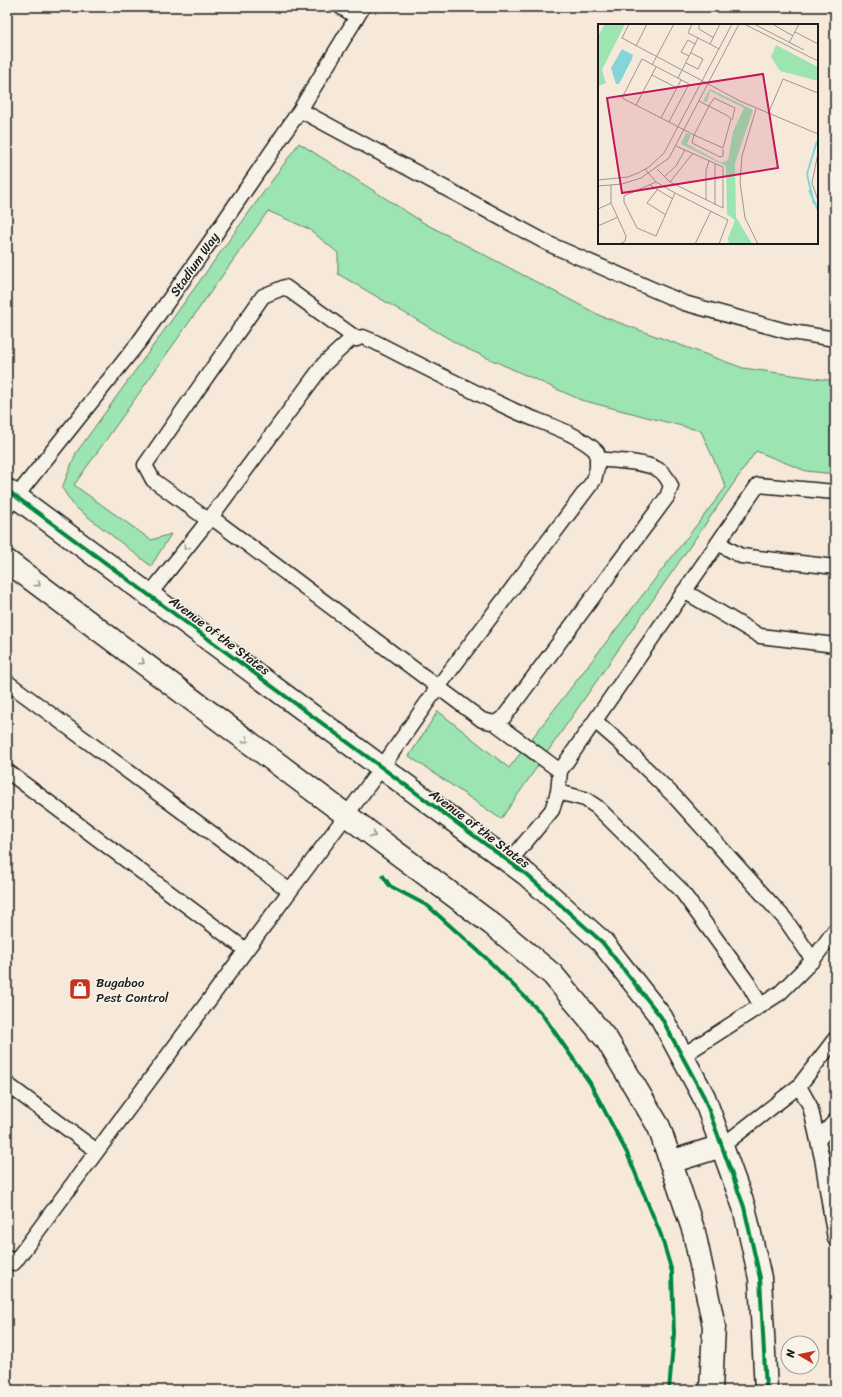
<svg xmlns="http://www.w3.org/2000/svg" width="842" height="1397" font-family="Sriracha,sans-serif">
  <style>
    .green { fill: #9ce4b1; stroke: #5c8066 }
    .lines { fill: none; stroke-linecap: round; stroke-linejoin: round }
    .service-casing { stroke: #1c1c1c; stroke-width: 17 }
    .minor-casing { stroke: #1c1c1c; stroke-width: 25 }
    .service { stroke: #f7f3e8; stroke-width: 14 }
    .minor { stroke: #f7f3e8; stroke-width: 22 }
    .cycleway-casing { stroke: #f7f3e8; stroke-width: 6 }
    .cycleway { stroke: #00873e; stroke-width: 4 }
    .oneway { stroke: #94928c }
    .labels { text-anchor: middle; stroke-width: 3; stroke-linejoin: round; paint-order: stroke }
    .street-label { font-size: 13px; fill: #1c1c1c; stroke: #f7f3e8 }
    .poi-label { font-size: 13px; fill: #1c1c1c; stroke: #f7f3e8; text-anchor: start }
    .inset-river { fill: none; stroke: #84d5da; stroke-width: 2 }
    .inset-road { fill: none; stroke: #9f978e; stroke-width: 1 }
    .view { fill: #c2185b; fill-opacity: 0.15; stroke: #c2185b; stroke-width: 2 }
    .inset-edge { fill: none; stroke: #1c1c1c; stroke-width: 2 }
  </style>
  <rect width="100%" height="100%" fill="#f6e9da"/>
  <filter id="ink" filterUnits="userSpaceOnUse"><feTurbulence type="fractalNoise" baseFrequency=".025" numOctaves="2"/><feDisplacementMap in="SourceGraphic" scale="8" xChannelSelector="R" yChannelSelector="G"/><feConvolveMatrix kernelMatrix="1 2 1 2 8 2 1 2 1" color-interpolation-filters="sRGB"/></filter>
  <g filter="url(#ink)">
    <!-- green -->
    <path class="green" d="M299,143L424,223L601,316L743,368L835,381V474L806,471L756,451L501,819L409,756L438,711L509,768L726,487L701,431L581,400L463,347L338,274V253L309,229L268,211L74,485L151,540L171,534L151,566L74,506L62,488L76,453Z"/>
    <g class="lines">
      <!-- service casing -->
      <g class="service-casing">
        <path id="service" d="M341,7L357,17
          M300,110L551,245L684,303L786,331L835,339
          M7,508L139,342L210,242L300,110L363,7
          M208,520L153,480L145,465L263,296L285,287L357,339
          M718,543L741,556L835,567
          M684,591L760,636L835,645
          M149,595L211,517L324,364L350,340L363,337L375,342C421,366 468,389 515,411C541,423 577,432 597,452V468L594,480L438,687L211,517
          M7,682L290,891L382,767L438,687L482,720L495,723L504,717L667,497L671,486C668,479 664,472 657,469C644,461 613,461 597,459
          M595,721L618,741L674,796L785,919L813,960
          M495,723L560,771
          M7,771L246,950
          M558,792L585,799L597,807L680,889L748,983L761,1006
          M509,862L552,810L558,792L560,771L758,485L835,492
          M682,1056L780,993L813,960L835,930
          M7,1084L97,1151
          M799,1086L835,1039
          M818,1140L835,1121
          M722,1146L799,1086L810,1106L822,1158L835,1239
          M7,1258L14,1263L290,891"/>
      </g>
      <!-- minor casing -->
      <g class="minor-casing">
        <path id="minor" d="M7,490L527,875L602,942L661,1017L704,1097L744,1207L760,1278L766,1390
          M7,561L493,925L553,975L607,1040L659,1127L694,1232L714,1326L711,1390
          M670,1162L722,1146"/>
      </g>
      <!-- service -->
      <use href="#service" class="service"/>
      <!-- minor -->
      <use href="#minor" class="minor"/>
      <!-- cycleway casing -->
      <g class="cycleway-casing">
        <path id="cycleway" d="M7,490L527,875L602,942L661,1017L704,1097L744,1207L760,1278L766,1390
          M383,876L390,886L428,906L485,957L542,1014L590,1083L627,1153L661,1235L672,1272L674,1334L669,1390"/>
      </g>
      <!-- cycleway -->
      <use href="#cycleway" class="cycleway"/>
    </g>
    <!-- one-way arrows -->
    <defs><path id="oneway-chevron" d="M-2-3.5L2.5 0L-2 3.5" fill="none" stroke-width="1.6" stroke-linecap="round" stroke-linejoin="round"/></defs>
    <g class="oneway">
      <use href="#oneway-chevron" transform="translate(186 547) rotate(128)"/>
      <use href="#oneway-chevron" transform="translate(38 584) rotate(37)"/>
      <use href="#oneway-chevron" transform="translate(142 662) rotate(37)"/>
      <use href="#oneway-chevron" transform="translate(246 740) rotate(37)"/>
      <use href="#oneway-chevron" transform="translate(373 835) rotate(37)"/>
    </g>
  </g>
  <!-- icons -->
  <defs>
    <g id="shop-square" transform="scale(1.15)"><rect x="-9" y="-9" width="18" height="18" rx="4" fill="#c8321e" stroke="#f7f3e8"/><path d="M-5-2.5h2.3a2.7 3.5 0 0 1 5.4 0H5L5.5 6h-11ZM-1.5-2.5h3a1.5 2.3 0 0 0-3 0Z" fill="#fff"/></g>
  </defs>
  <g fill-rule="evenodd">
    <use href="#shop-square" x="80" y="989"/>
  </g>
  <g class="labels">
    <!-- street labels -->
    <g class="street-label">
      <text transform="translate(194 264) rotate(-55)" y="5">Stadium Way</text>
      <text transform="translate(220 635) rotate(37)" y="5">Avenue of the States</text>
      <text transform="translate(480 828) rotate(37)" y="5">Avenue of the States</text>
    </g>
    <!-- poi labels -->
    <g class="poi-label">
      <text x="96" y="987">Bugaboo<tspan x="96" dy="15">Pest Control</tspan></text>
    </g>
  </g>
  <!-- overview -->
  <g transform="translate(598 24)">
    <rect width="220" height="220" fill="#f6e9da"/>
    <path d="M7,0H27L4,46L8,59L0,62V12ZM178,21L220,43V57L182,47L173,33ZM112,65L155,86L137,139L138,193L154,220H131L130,214L137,196L129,190L128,142L83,120L88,109L93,111L89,120L124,139L130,136L135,108L146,84L112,67L109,78L105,77Z" fill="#9ce4b1"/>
    <path d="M24,25L35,31L34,35L21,60H18L13,44Z" fill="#84d5da"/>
    <path class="inset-river" d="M211,166L220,186M216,180L209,150L219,117"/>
    <path class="inset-road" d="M31,0L24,14L142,77L220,110M94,0L90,9L112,20M101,0V5L116,14M146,0L220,37M156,0L206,26M176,1L195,12M197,8L220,20M191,19L201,0M38,22L49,0M121,25L112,20L122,0M91,32L83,28L90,16L97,20M88,39L100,45L105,35L93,29M54,41L76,0M54,51L79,64M80,54L100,14M101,77L130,92L133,95L125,124L96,111L111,82M38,81L58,43M111,82L116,74L137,84L134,96M158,85L144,132L142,158L147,194L160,220M170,90L185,55L220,69M63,94L83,56M71,98L24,74L44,35L91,60L71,98L96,111L94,119L122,133L125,132V125M220,129L214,159L220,176M47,145L58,158L26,172V178L39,204L58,212L77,169L130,196L121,220M59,145L72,158L125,184V143L78,122M66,153L78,142L87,126M0,156L30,153L40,149L51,143L66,129L134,0M58,158L77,169M72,158L95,129M13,161V179L28,212L27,217L22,220M52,161L75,175M0,162L24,160L43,154L71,134L141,0M59,166L49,179L68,191M108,176V146L111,137M117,181V140M0,185L13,179M0,202L20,193M97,220L113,187"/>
    <path class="view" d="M165,50L180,144L24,169L9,74Z"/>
    <rect width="220" height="220" class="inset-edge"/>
  </g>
  <!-- margin -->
  <rect width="842" height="1397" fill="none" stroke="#f7f3e8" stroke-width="24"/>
  <rect x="12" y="12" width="818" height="1373" fill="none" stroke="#1c1c1c" stroke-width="1.5" filter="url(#ink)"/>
  <!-- north arrow -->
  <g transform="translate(800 1355) rotate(279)"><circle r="19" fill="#f7f3e8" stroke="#9f9d96"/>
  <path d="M0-3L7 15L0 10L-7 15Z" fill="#c8321e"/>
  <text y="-6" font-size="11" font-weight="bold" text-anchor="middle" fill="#1c1c1c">N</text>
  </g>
</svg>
